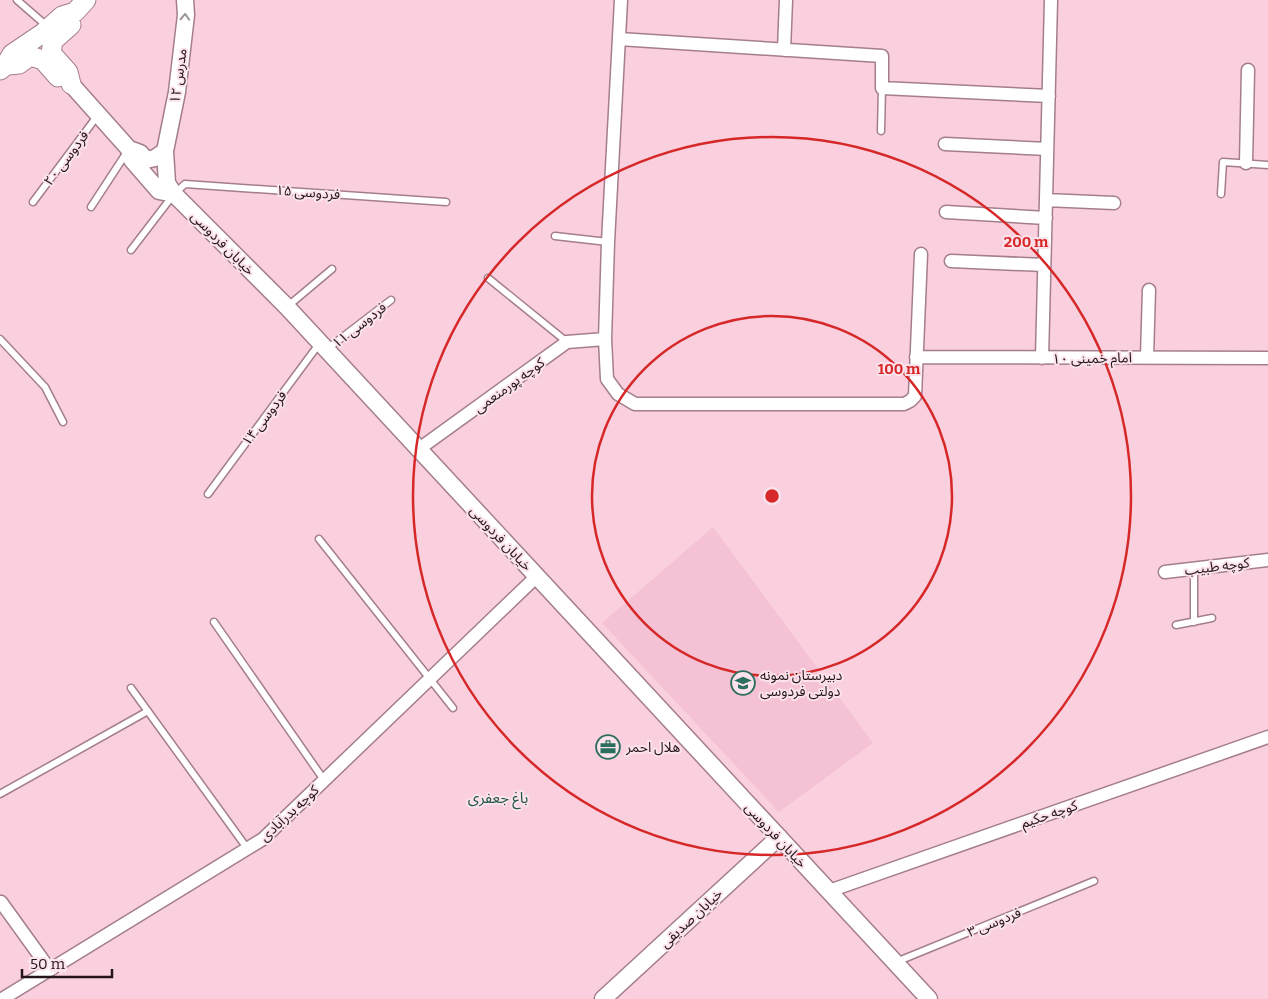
<svg xmlns="http://www.w3.org/2000/svg" width="1268" height="999" font-family="Bitter,'Noto Sans Arabic',serif">
  <style>
    .built { fill: #f4c2d4 }
    .lines { fill: none; stroke-linecap: round; stroke-linejoin: round }
    .service-casing { stroke: #a47e8c; stroke-width: 9 }
    .minor-casing { stroke: #a47e8c; stroke-width: 15 }
    .tertiary-casing { stroke: #a47e8c; stroke-width: 19 }
    .secondary-casing { stroke: #a47e8c; stroke-width: 21 }
    .service { stroke: #fff; stroke-width: 6 }
    .minor { stroke: #fff; stroke-width: 12 }
    .tertiary { stroke: #fff; stroke-width: 16 }
    .secondary { stroke: #fff; stroke-width: 19 }
    .oneway { stroke: #9c9698 }
    .ring { fill: none; stroke: #d62828; stroke-width: 2.5 }
    .labels { text-anchor: middle; stroke-width: 4; stroke-linejoin: round; paint-order: stroke }
    .street-label { font-size: 14px; fill: #23151a; stroke: #fce2eb }
    .poi-label { font-size: 14px; fill: #23151a; stroke: #fce2eb; text-anchor: start }
    .neighbourhood-label { font-size: 15px; fill: #215549; stroke: #fce2eb }
    .centre { fill: #d62828; stroke: #fce2eb; stroke-width: 2.5 }
    .ring-label { font-size: 15px; text-anchor: middle; font-weight: bold; fill: #d62828; stroke: #fce2eb; stroke-width: 4; stroke-linejoin: round; paint-order: stroke }
  </style>
  <rect width="100%" height="100%" fill="#facfde"/>
  <!-- built -->
  <path class="built" d="M713,527L873,743L779,812L602,623Z"/>
  <g class="lines">
    <!-- service casing -->
    <g class="service-casing">
      <path id="service" d="M17,0L48,27
        M881,131L882,88
        M1221,194L1223,162L1268,165
        M33,202L98,115
        M91,207L127,152
        M555,236L608,242
        M131,250L174,194L185,184L446,202
        M488,278L567,342
        M288,306L332,269
        M0,339L45,387L63,422
        M327,349L391,300
        M208,494L319,344
        M319,539L453,708
        M1194,569V622
        M214,622L324,780
        M1176,625L1212,618
        M131,688L247,848
        M0,794L148,711
        M896,962L1094,881"/>
    </g>
    <!-- minor casing -->
    <g class="minor-casing">
      <path id="minor" d="M621,0L608,242L605,339L607,379L618,394L635,404H904L910,401L915,396L921,254
        M619,39L882,56V88L1049,96
        M784,50L786,0
        M945,144L1047,149
        M1246,163L1248,70
        M1046,200L1114,203
        M946,212L1046,218
        M951,261L1044,265
        M916,357L1268,358
        M1147,357L1149,290
        M1042,358L1051,0
        M419,449L567,342L605,339
        M1165,572L1268,560
        M829,891L1268,737
        M1,902L50,970
        M2,999L263,839L537,576"/>
    </g>
    <!-- tertiary casing -->
    <g class="tertiary-casing">
      <path id="tertiary" d="M71,84L129,149L132,160L159,191L174,194L287,307L929,999
        M129,149L140,153L146,160L155,158L165,151
        M174,194L167,183L165,151L177,92L186,15L185,0
        M603,999L779,837"/>
    </g>
    <!-- secondary casing -->
    <g class="secondary-casing">
      <path id="secondary" d="M71,25L53,41L51,53L68,72L71,84
        M8,65L19,64L30,56L43,60L58,77
        M0,70L5,66L12,54L43,33L62,16L75,12L86,0"/>
    </g>
    <!-- service -->
    <use href="#service" class="service"/>
    <!-- minor -->
    <use href="#minor" class="minor"/>
    <!-- tertiary -->
    <use href="#tertiary" class="tertiary"/>
    <!-- secondary -->
    <use href="#secondary" class="secondary"/>
  </g>
  <!-- one-way arrows -->
  <defs><path id="oneway-chevron" d="M-2-3.5L2.5 0L-2 3.5" fill="none" stroke-width="1.6" stroke-linecap="round" stroke-linejoin="round" transform="scale(1.25)"/></defs>
  <use class="oneway" href="#oneway-chevron" transform="translate(185 17) rotate(-87)"/>
  <!-- distance rings -->
  <g class="ring">
    <circle cx="772" cy="496" r="180"/>
    <circle cx="772" cy="496" r="359"/>
  </g>
  <!-- icons -->
  <defs>
    <g id="school-ring" transform="scale(1.25)"><circle r="9.5" fill="#fce2eb" stroke="#2b6d5e" stroke-width="1.5"/><path d="M0-5L7-2L0 1L-7-2ZM-4 1L0 2.5L4 1V4Q0 6-4 4Z" fill="#2b6d5e"/></g>
    <g id="office-ring" transform="scale(1.25)"><circle r="9.5" fill="#fce2eb" stroke="#2b6d5e" stroke-width="1.5"/><path d="M-6-3h4V-5.5h4V-3h4V5H-6ZM-1-4.5V-3h2v-1.5ZM-6 0V1H6V0Z" fill="#2b6d5e"/></g>
  </defs>
  <g fill-rule="evenodd">
    <use href="#school-ring" x="743" y="683"/>
    <use href="#office-ring" x="608" y="747"/>
  </g>
  <g class="labels">
    <!-- street labels -->
    <g class="street-label">
      <text transform="translate(178 76) rotate(-82)" y="5">مدرس ۱۲</text>
      <text transform="translate(66 158) rotate(-53)" y="5">فردوسی ۲۰</text>
      <text transform="translate(308 192) rotate(4)" y="5">فردوسی ۱۵</text>
      <text transform="translate(223 243) rotate(45)" y="5">خیابان فردوسی</text>
      <text transform="translate(359 325) rotate(-38)" y="5">فردوسی ۱۱</text>
      <text transform="translate(1092 358) rotate(-1)" y="5">امام خمینی ۱۰</text>
      <text transform="translate(509 385) rotate(-36)" y="5">کوچه پورمنعمی</text>
      <text transform="translate(264 418) rotate(-53)" y="5">فردوسی ۱۴</text>
      <text transform="translate(501 538) rotate(47)" y="5">خیابان فردوسی</text>
      <text transform="translate(1217 566) rotate(-7)" y="5">کوچه طبیب</text>
      <text transform="translate(289 813) rotate(-43)" y="5">کوچه بدرآبادی</text>
      <text transform="translate(1049 814) rotate(-19)" y="5">کوچه حکیم</text>
      <text transform="translate(776 835) rotate(47)" y="5">خیابان فردوسی</text>
      <text transform="translate(691 918) rotate(-43)" y="5">خیابان صدیقی</text>
      <text transform="translate(994 922) rotate(-22)" y="5">فردوسی ۳</text>
    </g>
    <!-- poi labels -->
    <g class="poi-label">
      <text x="760" y="680">دبیرستان نمونه<tspan x="760" dy="16">دولتی فردوسی</tspan></text>
      <text x="626" y="752">هلال احمر</text>
    </g>
    <!-- neighbourhood labels -->
    <g class="neighbourhood-label">
      <text x="498" y="803">باغ جعفری</text>
    </g>
  </g>
  <circle cx="772" cy="496" r="8" class="centre"/>
  <g class="ring-label">
    <text x="1026" y="247">200 m</text>
    <text x="899" y="374">100 m</text>
  </g>
  <!-- scale -->
  <path d="M22 969v8h90v-8" fill="none" stroke="#23151a" stroke-width="2.5"/>
  <text x="30" y="969" font-size="15" fill="#23151a" stroke="#fce2eb" stroke-width="4" paint-order="stroke">50 m</text>
</svg>
